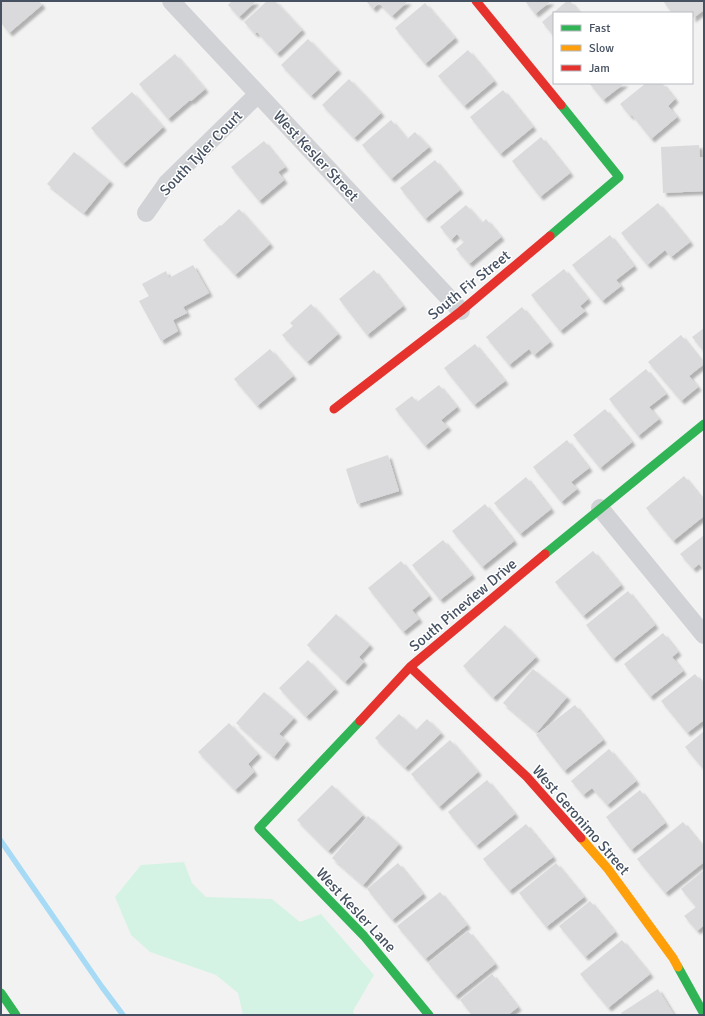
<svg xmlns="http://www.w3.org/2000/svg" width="705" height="1016" font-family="Signika,sans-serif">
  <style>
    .green { fill: #d5f3e4 }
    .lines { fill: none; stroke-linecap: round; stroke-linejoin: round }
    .stream { stroke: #a6daf5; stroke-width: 5.5 }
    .building { fill: #dadadc; filter: url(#shadow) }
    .street { stroke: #d0d2d5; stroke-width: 18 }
    .fast { stroke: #30b455; stroke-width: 9 }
    .slow { stroke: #ff9f0a; stroke-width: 9 }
    .jam { stroke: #e5322d; stroke-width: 9 }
    .labels { text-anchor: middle; stroke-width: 3; stroke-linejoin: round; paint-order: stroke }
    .street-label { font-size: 15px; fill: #465161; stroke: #fff }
  </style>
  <defs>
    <filter id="shadow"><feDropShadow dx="3.5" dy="3.5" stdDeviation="1" flood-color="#0004"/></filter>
  </defs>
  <rect width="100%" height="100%" fill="#f3f2f2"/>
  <!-- green -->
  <path class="green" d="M184,862L192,883L206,897L272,899L300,922L321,914L374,975L353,1011L354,1015H243L238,993L216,975L150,952L131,935L115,897L141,865Z"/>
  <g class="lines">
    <!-- stream -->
    <path class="stream" d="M1,841L102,987L123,1015"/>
  </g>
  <!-- building -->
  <path class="building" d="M1,1H39L42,5L9,33L1,23Z
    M232,1H256L239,17L228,5Z
    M267,1H275L302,30L277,54L257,32L255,34L244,22Z
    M366,1H408L392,16L379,3L373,9Z
    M525,1H551L535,14Z
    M567,1H570L580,13H554V32L552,34L542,22Z
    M663,1H704V10L692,19V13H672Z
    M425,3L455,38L425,64L395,28Z
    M308,39L338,70L311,96L281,65Z
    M468,50L494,81L464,106L438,76Z
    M175,54L205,89L191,101L190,100L168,119L139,84Z
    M349,79L381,113L354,138L322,105Z
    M589,83H625L603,100Z
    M646,83H662L675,99L668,106L677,117L651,139L632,115L630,116L620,104Z
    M503,90L533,127L500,154L470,117Z
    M132,92L163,127L123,164L91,128Z
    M391,120L407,139L415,132L429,147L391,179L362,145Z
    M541,137L570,173L540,197L512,161Z
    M264,141L285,167L278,172L284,180L259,201L231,167Z
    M699,145L700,157H704V191L663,193L661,147Z
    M74,152L110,181L84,213L47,184Z
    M435,160L460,190L425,219L400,188Z
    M658,203L690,242L671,257L665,250L647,265L621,233Z
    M466,205L482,223L486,219L501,237L469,264L456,249L464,242L457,234L451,240L440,227Z
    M239,209L270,244L235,275L203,240L220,225L221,226Z
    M610,235L634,266L616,280L621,286L602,301L572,265Z
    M193,265L209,293L183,307L187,313L173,320L178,331L161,341L139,301L149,296L142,284L166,271L169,278Z
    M564,269L588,299L580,306L585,311L560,331L531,295Z
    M374,270L403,306L367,335L339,299Z
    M311,304L338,334L307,362L282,335L293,326L290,323Z
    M522,307L550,342L534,355L529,349L509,365L486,337Z
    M704,328V352L692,337Z
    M681,335L704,364L689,376L698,387L681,401L648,362Z
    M475,344L505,381L474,405L444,368Z
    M270,349L293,376L257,406L234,379Z
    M646,369L666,394L649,407L659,419L638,436L609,399Z
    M439,385L457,407L441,420L448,427L425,446L395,409L412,396L417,402Z
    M605,409L632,442L600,468L573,435Z
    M567,440L589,468L571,482L577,489L561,502L533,467Z
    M388,455L399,491L357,504L346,469Z
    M684,476L704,501V516L673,541L646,508Z
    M526,477L551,509L520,534L494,503Z
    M485,504L514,541L482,567L452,531Z
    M704,535V570L699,564L693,569L680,554Z
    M443,540L472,575L440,600L412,565Z
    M593,551L621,585L583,616L555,582Z
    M401,561L429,596L412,610L419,619L403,632L368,588Z
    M628,591L655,625L613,659L586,625Z
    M336,614L370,645L359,657L364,662L345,682L307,645Z
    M505,625L536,657L493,698L463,666Z
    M663,633L678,652L672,657L683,671L650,697L624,664Z
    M308,660L335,689L306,717L279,688Z
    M533,669L567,697L537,732L503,703Z
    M695,674L704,685V720L687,733L661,701Z
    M264,692L294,718L279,734L287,741L274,757L236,723Z
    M575,705L603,740L564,771L536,735Z
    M399,714L416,730L427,719L441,733L405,768L375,738Z
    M229,723L258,754L248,764L254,772L235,790L198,752Z
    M704,731V770L685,747Z
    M450,740L478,772L439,807L411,774Z
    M609,749L636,781L607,805L592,788L583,795L571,781Z
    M487,780L515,814L476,846L448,812Z
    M332,785L363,815L328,851L297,820Z
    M640,790L665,823L631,850L606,817Z
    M368,816L399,844L363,885L332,858Z
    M683,822L704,848V862L665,893L637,859Z
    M526,824L553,857L509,891L483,859Z
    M398,863L423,894L392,920L367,889Z
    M556,863L584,897L546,927L519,893Z
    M704,870V925L697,931L684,916L696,907L681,889Z
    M440,892L467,925L425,959L397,926Z
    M590,901L615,932L585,957L559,926Z
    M468,931L495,964L455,996L428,963Z
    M622,940L650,974L608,1008L580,974Z
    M492,974L518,1007L508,1015H472L460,1000Z
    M658,989L674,1015H622L621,1013Z"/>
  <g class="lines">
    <!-- street -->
    <path class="street" d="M171,1L461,311
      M146,213L167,183L258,94
      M600,508L704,635"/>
    <!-- fast -->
    <path class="fast" d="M550,236L619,177L561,105
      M545,554L704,424
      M360,721L259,828L364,936L429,1015
      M678,967L704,1014
      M1,993L16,1015"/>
    <!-- slow -->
    <path class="slow" d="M581,838L608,869L673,958L678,967"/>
    <!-- jam -->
    <path class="jam" d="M476,1L561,105
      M334,409L461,311L550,236
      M410,667L527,777L581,838
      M360,721L410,667L545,554"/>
  </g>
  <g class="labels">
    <!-- street labels -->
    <g class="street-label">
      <text transform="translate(201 153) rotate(-46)" y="5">South Tyler Court</text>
      <text transform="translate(316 156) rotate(47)" y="5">West Kesler Street</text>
      <text transform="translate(469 285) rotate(-39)" y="5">South Fir Street</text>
      <text transform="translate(463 605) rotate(-40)" y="5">South Pineview Drive</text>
      <text transform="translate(581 820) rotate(49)" y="5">West Geronimo Street</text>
      <text transform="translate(356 910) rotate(47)" y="5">West Kesler Lane</text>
    </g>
  </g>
  <!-- border -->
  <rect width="705" height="1016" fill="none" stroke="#465161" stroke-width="4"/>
  <!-- legend -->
  <rect x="553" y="12" width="140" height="72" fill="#ffffff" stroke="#b5b9c0"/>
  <rect x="561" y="25" width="20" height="6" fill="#30b455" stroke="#b5b9c0"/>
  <text x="589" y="32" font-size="12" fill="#465161">Fast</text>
  <rect x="561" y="45" width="20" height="6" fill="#ff9f0a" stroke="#b5b9c0"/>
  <text x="589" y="52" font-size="12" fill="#465161">Slow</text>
  <rect x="561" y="65" width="20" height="6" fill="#e5322d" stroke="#b5b9c0"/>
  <text x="589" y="72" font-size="12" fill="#465161">Jam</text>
</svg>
